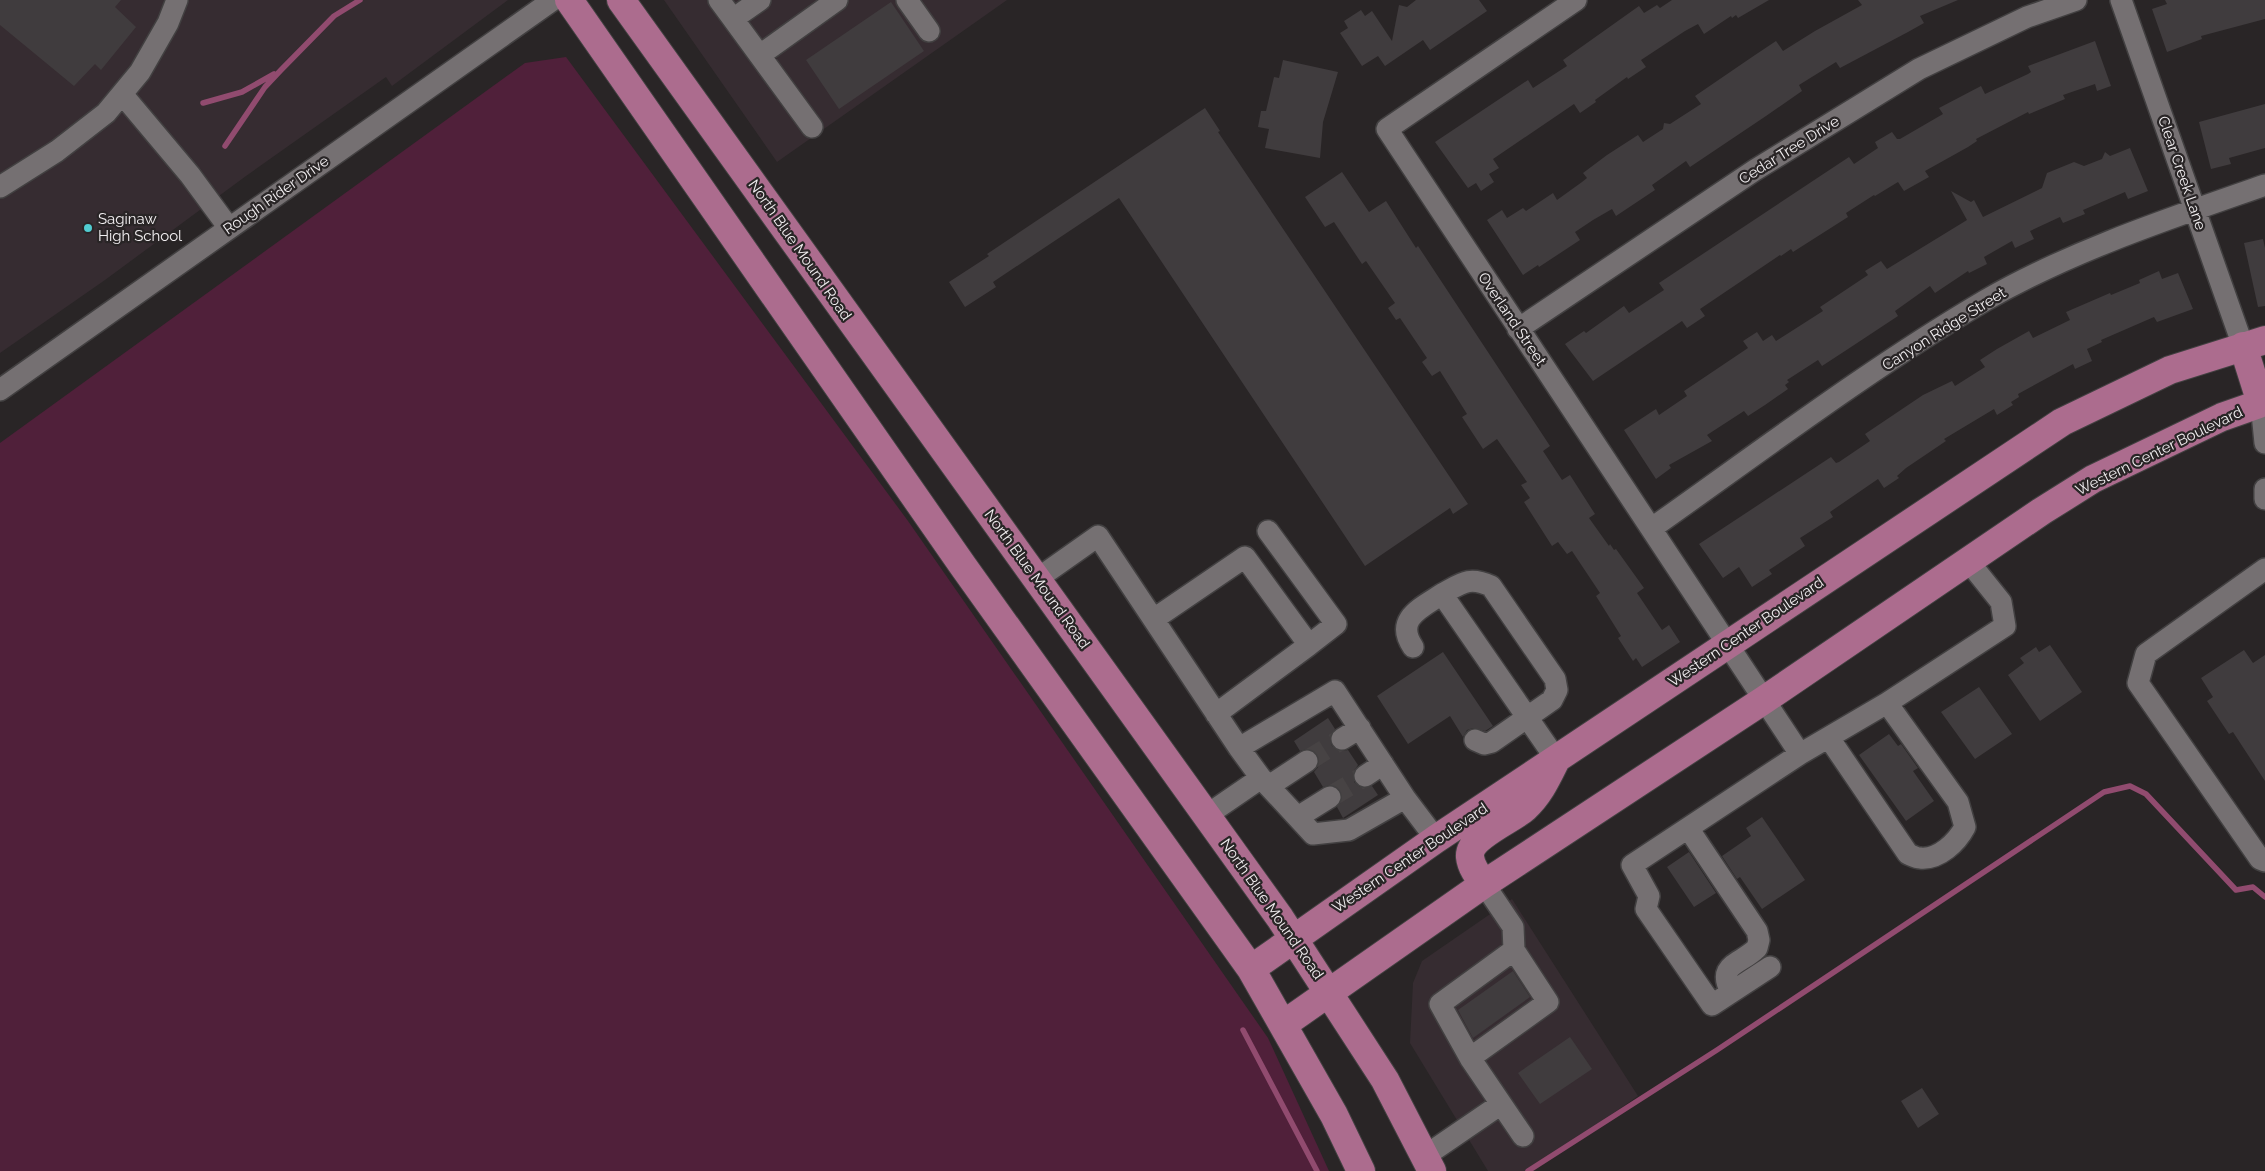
<svg xmlns="http://www.w3.org/2000/svg" width="2265" height="1171" font-family="Raleway,sans-serif">
  <style>
    .built { fill: #362c31 }
    .green { fill: #50203a }
    .lines { fill: none; stroke-linecap: round; stroke-linejoin: round }
    .stream { stroke: #914b6f; stroke-width: 5.5 }
    .building { fill: #403c3e }
    .minor-tunnel { stroke: #474344; stroke-width: 21; stroke-dasharray: 21 11; stroke-linecap: butt }
    .minor-casing { stroke: #424041; stroke-width: 24 }
    .major-casing { stroke: #424041; stroke-width: 30 }
    .minor { stroke: #757072; stroke-width: 21 }
    .major { stroke: #ac6c8e; stroke-width: 28 }
    .poi-dot { fill: #51ccd1; stroke: #292526; stroke-width: 2 }
    .labels { text-anchor: middle; stroke-width: 4.5; stroke-linejoin: round; paint-order: stroke }
    .street-label { font-size: 15px; fill: #f2eff1; stroke: #292526 }
    .poi-label { font-size: 15px; fill: #f2eff1; stroke: #292526; text-anchor: start }
  </style>
  <rect width="100%" height="100%" fill="#292526"/>
  <!-- built -->
  <path class="built" d="M0,0H508L392,86L386,77L246,176L105,280L0,353Z
    M664,0H1007L777,162Z
    M1512,899L1638,1096L1530,1171H1488L1410,1043L1413,983L1422,961Z"/>
  <!-- green -->
  <path class="green" d="M566,57L908,521L1268,1038L1329,1171H0V443L525,63Z"/>
  <g class="lines">
    <!-- stream -->
    <path class="stream" d="M203,103L242,92L274,74
      M225,146L265,87L281,70L334,16L360,0
      M1243,1030L1317,1171
      M1528,1171L1717,1050L2104,792L2130,786L2146,794L2236,890L2253,887L2265,897"/>
  </g>
  <!-- building -->
  <path class="building" d="M0,0H121L115,7L136,27L101,70L95,64L74,86L0,25Z
    M1416,0H1479L1487,11L1430,50L1423,40L1385,66L1378,56L1362,66L1340,33L1348,28L1344,21L1361,10L1365,16L1372,11L1392,41L1399,5L1407,7Z
    M1672,0H1769L1738,18L1736,15L1732,18L1731,16L1704,34L1698,24L1685,31L1641,60L1646,67L1628,79L1627,77L1595,100L1596,102L1580,113L1574,104L1493,159L1499,168L1489,174L1494,182L1481,191L1476,183L1468,188L1435,142L1528,80L1533,88L1567,66L1563,60L1639,6L1644,13L1657,5L1660,8Z
    M1858,0H1958L1920,16L1924,23L1908,32L1840,68L1836,62L1799,85L1802,91L1766,116L1690,167L1686,161L1652,185L1655,190L1616,216L1612,209L1593,220L1575,232L1580,240L1539,267L1538,265L1523,275L1487,220L1502,210L1507,218L1523,208L1526,211L1553,193L1557,200L1582,182L1587,178L1583,173L1607,155L1638,135L1643,142L1663,129L1664,123L1670,124L1701,104L1695,96L1755,55L1776,41L1783,51L1815,31L1862,5Z
    M2165,0H2265V19L2201,36L2202,39L2167,52L2152,9L2167,4Z
    M891,2L924,51L839,109L806,60Z
    M2095,41L2111,86L2097,91L2095,84L2063,95L2065,99L2029,114L2028,112L1976,139L1977,141L1968,147L1925,171L1929,177L1904,191L1898,182L1875,196L1874,195L1846,213L1848,217L1793,252L1791,249L1781,256L1780,255L1700,309L1705,316L1687,328L1682,321L1593,381L1565,344L1584,331L1586,333L1624,306L1629,313L1664,290L1659,283L1849,157L1854,164L1878,148L1875,142L1892,132L1897,139H1900L1943,114L1939,108L1981,86L1985,94L2028,74L2031,72L2028,66Z
    M1283,60L1338,72L1323,122L1320,158L1265,148L1269,129L1258,127L1261,111H1266L1274,77L1279,78Z
    M2265,104V148L2229,158L2231,164L2211,169L2199,122Z
    M1205,108L1220,131L1218,132L1468,504L1453,514L1450,508L1365,566L1119,198L993,282L996,287L965,307L949,282L989,256L987,254Z
    M2130,148L2148,191L2128,199L2125,192L2083,210L2085,214L2063,223L2060,217L2030,231L2034,239L2015,248L2012,241L1984,257L1987,264L1969,273L1968,271L1935,293L1930,286L1895,311L1898,316L1845,351L1822,366L1818,360L1787,380L1789,382L1785,385L1788,389L1765,405L1748,416L1744,411L1707,435L1712,441L1669,465L1671,468L1656,479L1624,430L1656,409L1659,415L1687,396L1684,391L1748,348L1743,341L1757,332L1763,341L1772,335L1776,341L1823,311L1820,307L1868,275L1865,271L1881,261L1887,269L1967,220L1951,191L1971,202L1974,200L1983,217L2042,188L2047,173L2074,162L2084,166L2102,159L2105,152L2110,156Z
    M1342,172L1369,212L1386,201L1416,248L1418,246L1550,446L1543,451L1562,480L1570,475L1595,514L1589,518L1609,546L1610,544L1614,550L1616,549L1644,588L1637,593L1662,630L1669,625L1680,642L1642,667L1636,658L1633,661L1618,638L1621,636L1596,596L1600,593L1572,551L1567,554L1558,542L1552,546L1524,502L1530,498L1521,485L1527,482L1497,439L1483,449L1462,417L1467,414L1440,371L1432,376L1422,362L1427,358L1400,318L1396,320L1388,308L1395,303L1366,261L1362,264L1334,222L1325,227L1305,197Z
    M2263,239L2265,248V306L2258,307L2244,243Z
    M2159,271L2162,279L2178,273L2193,309L2157,322L2154,317L2101,340L2102,342L2087,349L2092,361L2075,369L2073,364L2018,394L2019,397L2011,402L2013,405L1997,415L1994,409L1944,439L1946,441L1906,468L1897,476L1899,478L1884,488L1878,479L1830,512L1833,517L1800,538L1805,546L1769,570L1772,574L1752,587L1739,567L1723,578L1699,544L1831,457L1836,463L1839,462L1870,441L1865,434L1923,395L1952,381L1955,386L1985,367L1980,360L1997,349L2029,331L2033,338L2070,320L2066,312L2110,293L2111,295L2140,283L2139,280Z
    M2050,645L2082,692L2040,721L2008,675L2024,663L2020,658L2036,647L2039,652Z
    M2244,650L2253,663L2265,655V781L2233,732L2229,734L2207,701L2213,697L2201,678Z
    M1443,652L1493,726L1485,731L1473,728L1467,730L1463,737L1450,716L1408,744L1377,696Z
    M1979,687L2012,734L1975,759L1941,712Z
    M1328,718L1335,729L1330,739L1332,746L1342,751L1348,750L1358,765L1354,771V782L1360,787L1372,786L1378,795L1343,818L1337,807L1342,797L1340,790L1330,785L1323,787L1314,772L1318,767L1319,761L1317,754L1307,749L1300,751L1294,741Z
    M1889,734L1898,746L1901,744L1918,768L1913,771L1934,801L1906,821L1859,755Z
    M1762,817L1805,880L1762,909L1740,877L1737,879L1722,856L1751,836L1746,828Z
    M1689,852L1716,893L1694,907L1667,867Z
    M1513,971L1530,997L1473,1038L1458,1010Z
    M1570,1037L1592,1069L1540,1104L1518,1073Z
    M1922,1088L1939,1114L1918,1128L1901,1101Z"/>
  <g class="lines">
    <!-- minor-tunnel -->
    <path class="minor-tunnel" d="M1307,761L1342,739
      M1330,797L1365,776"/>
    <!-- minor casing -->
    <g class="minor-casing">
      <path id="minor" d="M719,0L733,19L760,0
        M907,0L929,31
        M1576,0L1387,129L1800,754L1887,703L2005,626L2001,602L1969,562
        M2121,0L2243,346
        M733,19L812,127
        M760,55L837,0
        M122,94L190,175L229,228
        M0,187L57,151L106,113L140,72L168,23L177,0
        M1518,329L1755,170L1919,69L2027,17L2076,0
        M0,390L553,0
        M2261,403L2265,443
        M2265,489V499
        M1652,528C1761,451 1872,367 1986,300C2073,250 2171,218 2265,185
        M1268,531L1336,624L1309,645
        M2265,569L2146,654L2138,683L2260,859L2265,861
        M1037,579L1098,536L1239,748
        M1442,594C1462,583 1469,576 1491,586L1555,679L1557,690L1552,700L1492,742L1484,744L1475,740
        M1154,619L1245,557L1309,645L1216,714
        M1413,647C1394,619 1421,608 1442,594L1556,759
        M1829,738L1908,854C1911,855 1916,858 1920,858C1939,860 1957,842 1965,827L1958,802L1887,703
        M1342,739L1360,728
        M1365,776L1383,764
        M1269,786L1307,761
        M1405,798L1335,691L1239,748L1261,778L1313,834L1349,830L1405,798L1436,839
        M1207,815L1261,778
        M1298,817L1330,797
        M1688,828L1757,931L1759,940L1757,948C1740,965 1716,964 1731,992
        M1484,884L1513,927L1514,950L1440,1004L1470,1058L1523,1136
        M1770,967L1712,1005L1646,909L1649,896L1632,865L1800,754
        M1470,1058L1548,1002L1514,950
        M1425,1156L1501,1104"/>
    </g>
    <!-- major casing -->
    <g class="major-casing">
      <path id="major" d="M569,0L963,566L1251,969L1334,1115L1361,1171
        M621,0L1280,918L1385,1080L1432,1171
        M2243,346L2261,403
        M1484,884C1478,876 1471,867 1470,857C1468,837 1512,820 1525,808C1540,794 1547,778 1556,760
        M1251,969L1436,839L2062,422L2170,370L2265,340
        M1284,1024L1484,884L1764,700L2042,511L2093,479L2222,417L2265,402"/>
    </g>
    <!-- minor -->
    <use href="#minor" class="minor"/>
    <!-- major -->
    <use href="#major" class="major"/>
  </g>
  <!-- markers -->
  <circle class="poi-dot" cx="88" cy="228" r="5"/>
  <g class="labels">
    <!-- street labels -->
    <g class="street-label">
      <text transform="translate(1789 150) rotate(-32)" y="5">Cedar Tree Drive</text>
      <text transform="translate(2182 173) rotate(71)" y="5">Clear Creek Lane</text>
      <text transform="translate(276 195) rotate(-35)" y="5">Rough Rider Drive</text>
      <text transform="translate(800 250) rotate(55)" y="5">North Blue Mound Road</text>
      <text transform="translate(1512 319) rotate(56)" y="5">Overland Street</text>
      <text transform="translate(1944 329) rotate(-32)" y="5">Canyon Ridge Street</text>
      <text transform="translate(2159 451) rotate(-26)" y="5">Western Center Boulevard</text>
      <text transform="translate(1037 579) rotate(54)" y="5">North Blue Mound Road</text>
      <text transform="translate(1746 632) rotate(-34)" y="5">Western Center Boulevard</text>
      <text transform="translate(1410 858) rotate(-34)" y="5">Western Center Boulevard</text>
      <text transform="translate(1272 909) rotate(55)" y="5">North Blue Mound Road</text>
    </g>
    <!-- poi labels -->
    <g class="poi-label">
      <text x="98" y="224">Saginaw<tspan x="98" dy="17">High School</tspan></text>
    </g>
  </g>
</svg>
